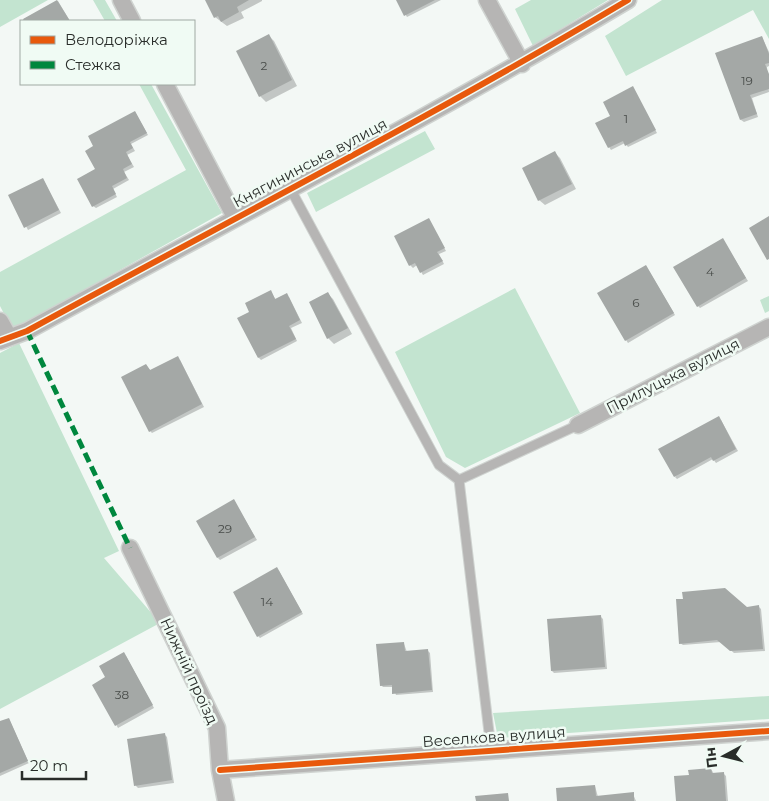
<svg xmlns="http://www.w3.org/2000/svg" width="769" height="801" font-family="Montserrat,sans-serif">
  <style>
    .green { fill: #c3e4d0 }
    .shadow { fill: #0003 }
    .building { fill: #a4a8a6 }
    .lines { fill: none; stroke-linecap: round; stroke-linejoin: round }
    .service-casing { stroke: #cfd3d0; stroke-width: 11 }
    .minor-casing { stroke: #cfd3d0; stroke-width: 19 }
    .service { stroke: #b6b5b4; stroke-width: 9 }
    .minor { stroke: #b6b5b4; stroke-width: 16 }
    .quiet { stroke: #00873e; stroke-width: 5; stroke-dasharray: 10 5; stroke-linecap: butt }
    .cycleway-casing { stroke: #f0fbf4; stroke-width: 9 }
    .cycleway { stroke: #e8590c; stroke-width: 6 }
    .labels { text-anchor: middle; stroke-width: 5; stroke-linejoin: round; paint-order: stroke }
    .number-label { font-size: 12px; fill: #484c49 }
    .street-label { font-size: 15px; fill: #292d2a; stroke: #f0fbf4 }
  </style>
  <rect width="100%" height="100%" fill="#f3f8f5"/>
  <!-- green -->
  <path class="green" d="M0,0H48L0,27Z
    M93,0H105L117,21H105Z
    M531,0H608L533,46L515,9Z
    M662,0H769V39L753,10L626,76L605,36Z
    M139,84H151L222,213L25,323L11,327L0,306V272L186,170Z
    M425,131L435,149L316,212L307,193Z
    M515,288L580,413L465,468L446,457L395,352Z
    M769,296V311L765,313L760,300Z
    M19,343L119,551L104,558L160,623L0,709V353Z
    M769,696V719L498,738L493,713Z"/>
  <!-- shadow -->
  <path class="shadow" d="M207,0H262V1L241,12L244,18L227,26L215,17Z
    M397,0H441L407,17Z
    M58,1L70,21H25L24,19Z
    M269,36L274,41L297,86L266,102L260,96L238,51Z
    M762,37L769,52V66L767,67L769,92L752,98L758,117L744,122L741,120Z
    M633,88L657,133L628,147L625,143L611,150L609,147L611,116Z
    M135,112L148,135L131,144L135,151L127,155L134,167L124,172L129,180L113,189L117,197L96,208L93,206L97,169Z
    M555,153L560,158L576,189L545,205L539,200Z
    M43,179L61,213L28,230L10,196Z
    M429,220L446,251L439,254L444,264L423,275L417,265L413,268L410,265Z
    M723,240L748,281L700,308L698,306Z
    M646,266L675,315L628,343L626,340Z
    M271,292L276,300L289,297L302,323L291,328L297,341L261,360L259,358L251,312Z
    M328,294L333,299L352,334L334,344L328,338Z
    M180,360L204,407L152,433L150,431L146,365L151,371Z
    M721,420L738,451L716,463L713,459L677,479L675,477Z
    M234,501L257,540L220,560L218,558Z
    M279,571L303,614L260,638L258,636Z
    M759,607L761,609L765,651L734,653L721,642L683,645L680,643L746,608Z
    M600,616L603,619L607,669L554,673L552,671Z
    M404,644L407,652L428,651L430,653L433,692L396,695L393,687H383L381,685Z
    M126,656L154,708L118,728L94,685L107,678Z
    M9,719L29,763L0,776V723Z
    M164,734L167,737L174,783L138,788L136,786L129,740Z
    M711,769L714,774L723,773L726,776L728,801H678Z
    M595,786L598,797L633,794L636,801H558Z"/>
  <!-- building -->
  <path class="building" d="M57,0L70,21H24L23,19Z
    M205,0H249L237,7L239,12L221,22L218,16L214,18Z
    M396,0H435L404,16Z
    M269,34L292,80L259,97L236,51Z
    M762,36L769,54V63L765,64L769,74V89L750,95L757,114L740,120L715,53Z
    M633,86L656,130L625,146L623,141L608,148L595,123L610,116L603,102Z
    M135,111L147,133L130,142L133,148L126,152L132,164L123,169L127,178L112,186L116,194L92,207L77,179L95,169L85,151L93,146L88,136Z
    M555,151L572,184L538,201L522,168Z
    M43,178L59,210L24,228L8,195Z
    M769,216V259L767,260L749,228Z
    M429,218L445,248L437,252L443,261L420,273L415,263L409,266L394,236Z
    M723,238L746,278L697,307L673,267Z
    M646,265L674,313L625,341L597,293Z
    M271,290L275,299L287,293L300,320L289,326L296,339L258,358L237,318L249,312L245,303Z
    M328,292L348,328L327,339L309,302Z
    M178,356L202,404L149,432L121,377L146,364L150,370Z
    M719,416L736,449L713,461L711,457L674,477L658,449Z
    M234,499L255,537L217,558L196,521Z
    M277,567L302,612L257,637L233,592Z
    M725,588L747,607L759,605L763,649L730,651L717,640L679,644L676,599H683L682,592Z
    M601,615L605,667L551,671L547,619Z
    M404,642L405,651L428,649L432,690L392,694V685L380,686L376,644Z
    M124,652L153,705L115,726L92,685L105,677L99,666Z
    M9,718L28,761L0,773V721Z
    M165,733L172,780L134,786L127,739Z
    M711,768L712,773L724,772L726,801H676L674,776L689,775L688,770Z
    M595,785L596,796L634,792V801H557L556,788Z
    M508,793L509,801H476L475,796Z"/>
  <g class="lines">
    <!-- service casing -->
    <g class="service-casing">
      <path id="service" d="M291,190L439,465L459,480L491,749
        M459,480L578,425"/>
    </g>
    <!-- minor casing -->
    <g class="minor-casing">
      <path id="minor" d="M121,0L132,21
        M487,0L522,64
        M165,84L235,217
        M0,321L9,337
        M0,341L27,331C228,221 432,117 628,0
        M578,425L769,327
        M130,548L217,728L220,770L226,801
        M220,770L769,731"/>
    </g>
    <!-- service -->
    <use href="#service" class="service"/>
    <!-- minor -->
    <use href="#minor" class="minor"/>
    <!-- quiet -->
    <path class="quiet" d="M27,331L130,548"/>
    <!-- cycleway casing -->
    <g class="cycleway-casing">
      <path id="cycleway" d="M0,341L27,331C228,221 432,117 628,0
        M220,770L769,731"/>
    </g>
    <!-- cycleway -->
    <use href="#cycleway" class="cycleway"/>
  </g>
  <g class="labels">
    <!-- number labels -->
    <g class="number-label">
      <text x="264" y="70">2</text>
      <text x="747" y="85">19</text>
      <text x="626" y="123">1</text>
      <text x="710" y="276">4</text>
      <text x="636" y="307">6</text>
      <text x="225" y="533">29</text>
      <text x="267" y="606">14</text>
      <text x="122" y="699">38</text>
    </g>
    <!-- street labels -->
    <g class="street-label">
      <text transform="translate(310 163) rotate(-28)" y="5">Княгининська вулиця</text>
      <text transform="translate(673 376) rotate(-27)" y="5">Прилуцька вулиця</text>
      <text transform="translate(189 671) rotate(65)" y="5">Нижній проїзд</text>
      <text transform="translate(494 737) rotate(-4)" y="5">Веселкова вулиця</text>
    </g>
  </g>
  <!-- legend -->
  <rect x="20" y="20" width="175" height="65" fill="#f0fbf4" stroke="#a0a9a3"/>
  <rect x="30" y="36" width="25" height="8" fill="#e8590c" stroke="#a0a9a3"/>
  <text x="65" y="45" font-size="15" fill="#292d2a">Велодоріжка</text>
  <rect x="30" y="61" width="25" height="8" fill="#00873e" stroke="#a0a9a3"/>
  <text x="65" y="70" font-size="15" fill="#292d2a">Стежка</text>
  <!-- north arrow -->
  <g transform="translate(724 756) rotate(263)" stroke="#f0fbf4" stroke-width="4" paint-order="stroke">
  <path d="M0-4L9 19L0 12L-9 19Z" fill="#292d2a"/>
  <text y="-8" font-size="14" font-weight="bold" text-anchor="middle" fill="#292d2a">Пн</text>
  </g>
  <!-- scale -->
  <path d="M22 771v8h64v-8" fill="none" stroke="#292d2a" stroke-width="2.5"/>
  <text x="30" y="771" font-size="15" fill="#292d2a" stroke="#f0fbf4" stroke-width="4" paint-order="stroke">20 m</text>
</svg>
